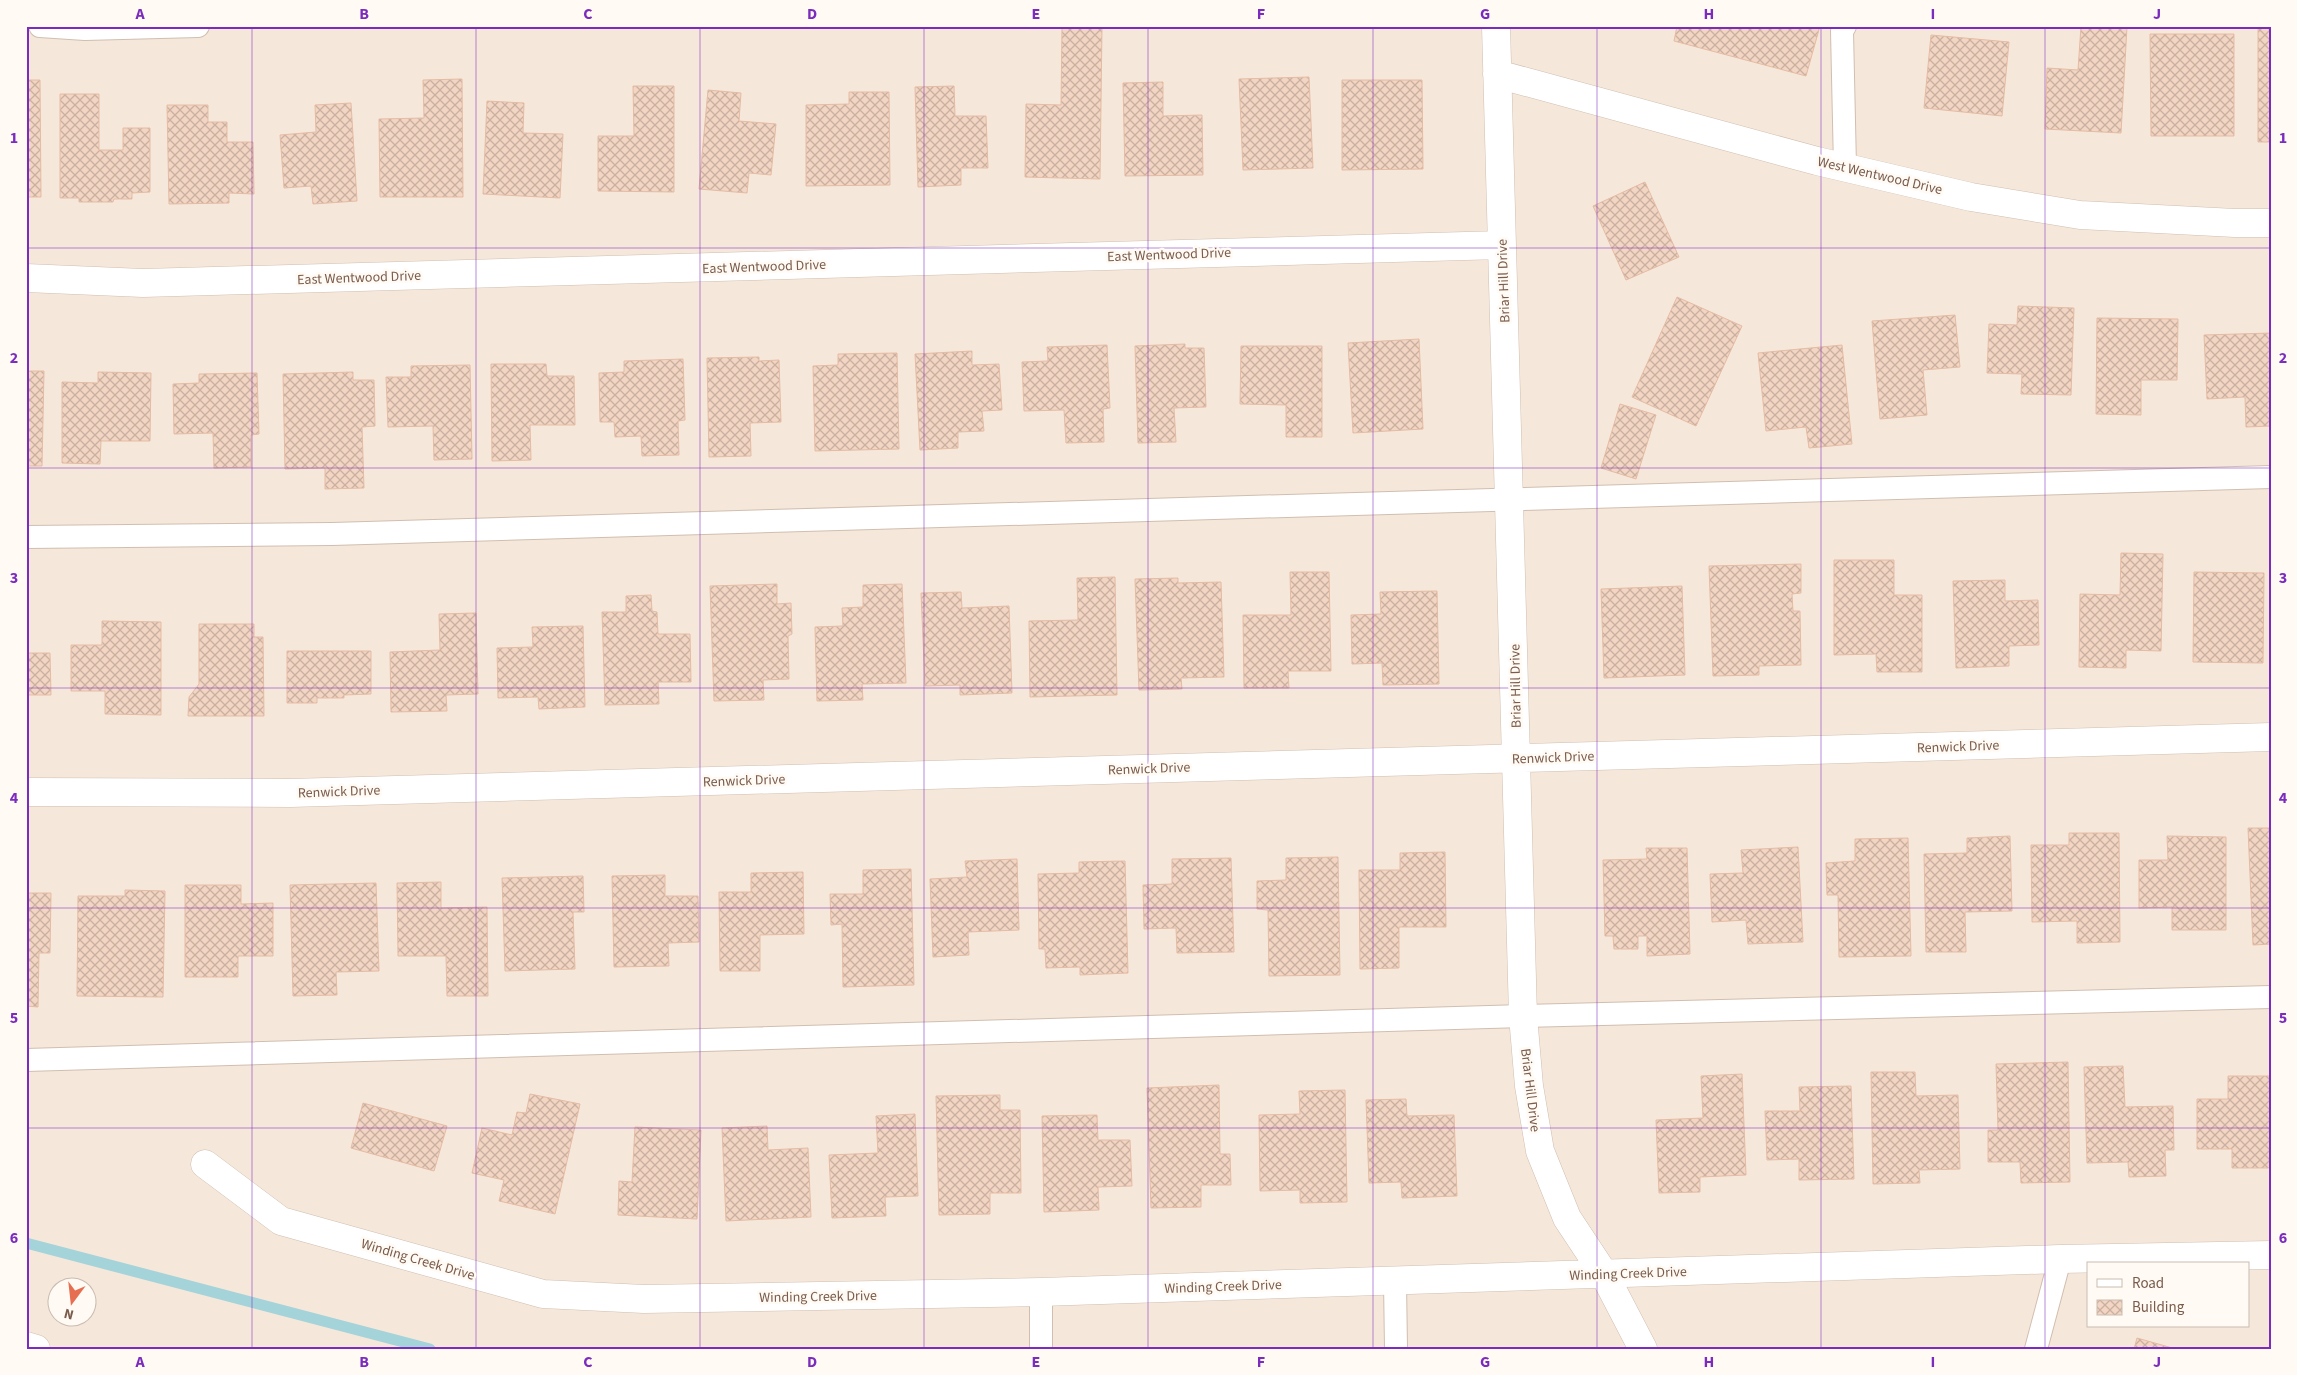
<svg xmlns="http://www.w3.org/2000/svg" width="2297" height="1375" font-family="'Source Sans 3',sans-serif">
  <style>
    .residential { fill: #f5e8da; fill-rule: evenodd }
    .lines { fill: none; stroke-linecap: round; stroke-linejoin: round }
    .stream { stroke: #a5d3da; stroke-width: 11 }
    .building { fill: url(#building-cross-hatch); stroke: #e6bba3 }
    .lane-casing { stroke: #d1beb0; stroke-width: 24 }
    .street-casing { stroke: #d1beb0; stroke-width: 29 }
    .secondary-casing { stroke: #d6c0b0; stroke-width: 29 }
    .lane { stroke: #fff; stroke-width: 22 }
    .street { stroke: #fff; stroke-width: 28 }
    .secondary { stroke: #fff; stroke-width: 28 }
    .grid { fill: none; stroke: #7b2cbf; stroke-width: 1; stroke-opacity: 0.55 }
    .labels { text-anchor: middle; stroke-width: 5; stroke-linejoin: round; paint-order: stroke }
    .street-label { font-size: 14px; fill: #7a5c4d; stroke: #fffaf3 }
    .neatline { fill: none; stroke: #7b2cbf; stroke-width: 2 }
    .grid-label { font-size: 16px; text-anchor: middle; font-weight: bold; fill: #7b2cbf }
  </style>
  <defs>
    <pattern id="building-cross-hatch" width="8" height="8" patternUnits="userSpaceOnUse" patternTransform="scale(1.25)"><rect width="8" height="8" fill="#f3d5c3"/><path d="M0 0l8 8M0 8l8-8" fill="none" stroke="#cab0a1"/></pattern>
  </defs>
  <rect width="100%" height="100%" fill="#fdf6ec"/>
  <!-- residential -->
  <path class="residential" d="M26,26H2271V1349H26ZM2088,1264H2248V1326H2088ZM58,1288H88V1318H58Z"/>
  <g class="lines">
    <!-- stream -->
    <path class="stream" d="M26,1243L430,1349"/>
  </g>
  <!-- building -->
  <path class="building" d="M1062,26H1102L1100,179L1025,177L1026,104L1061,105Z
    M1677,26H1820L1806,76L1674,41Z
    M2081,26L2127,27L2121,133L2045,129L2047,68L2078,70Z
    M2258,27H2271V142H2258Z
    M2150,34H2234V136H2151Z
    M1931,35L2009,42L2002,116L1924,108Z
    M1309,77L1313,168L1243,170L1239,79Z
    M462,79L463,197H380L379,119L424,118L423,80Z
    M26,80H40L41,197H26Z
    M1342,80H1422L1423,169L1342,170Z
    M1163,82V116L1202,115L1203,175L1125,176L1123,83Z
    M633,86H674V192L598,191V136H634Z
    M954,86L955,116H986L988,168H961V185L918,187L915,87Z
    M708,90L741,93L739,121L776,124L771,175L749,173L747,193L699,189Z
    M849,92H889L890,185L806,186V105L849,104Z
    M60,94H99V150H123V128H150V192L132,193V199H114L113,202H79V198H60Z
    M487,101L524,103L523,133L563,134L560,198L483,194Z
    M351,103L357,201L313,204L311,186L284,188L280,135L316,132L315,105Z
    M167,105H208V122H227V142H253L254,194L229,193V203L169,204Z
    M1645,182L1679,257L1626,280L1593,206Z
    M1677,297L1742,326L1696,426L1632,397Z
    M2018,306L2074,308L2071,395L2021,394L2022,374L1987,373L1989,324L2017,325Z
    M1955,315L1960,367L1923,370L1927,415L1880,419L1872,321Z
    M2097,318L2178,319L2177,380H2141V415L2096,414Z
    M2271,333V426L2246,427L2245,397L2207,399L2204,335Z
    M1419,339L1423,429L1353,433L1348,343Z
    M1185,344V348H1204L1206,407L1174,408L1176,442L1138,443L1135,346Z
    M1107,345L1110,408L1103,409L1104,442L1066,443L1064,410L1024,411L1022,362L1048,361L1047,347Z
    M1842,345L1852,444L1809,448L1806,427L1766,431L1758,353Z
    M1241,346H1322V437H1286V405L1240,404Z
    M972,351V365L999,364L1002,410L982,411L984,431L958,432V448L920,450L915,354Z
    M897,353L899,449L815,451L813,366L838,365V354Z
    M759,357V361L779,360L781,422L750,423L751,456L709,457L707,358Z
    M683,359L685,420L678,421L679,455L642,456L641,436L615,437L614,422H600L599,373L624,372V361Z
    M491,364H546L547,376H574L575,425H530L531,460L492,461Z
    M470,365L472,459L434,460L433,426L388,427L386,377H411V366Z
    M26,371H44L42,466H26Z
    M98,372L151,373L150,441H101L100,464L62,463V382L98,383Z
    M353,372V380H374L375,426L362,427L364,488L325,489V468L285,469L283,374Z
    M257,373L259,434L251,435V467L214,468L213,433L174,434L173,384L199,383V374Z
    M1620,404L1656,415L1636,479L1601,468Z
    M2121,553L2163,554L2161,651L2126,650V668L2079,667L2080,594L2120,595Z
    M1834,560H1894V595H1922V672H1877L1876,654L1834,655Z
    M1801,564V593L1792,594L1793,611H1800L1801,665L1759,666V675L1713,676L1709,566Z
    M1290,572H1329L1331,671H1288L1289,688H1244L1243,615H1291Z
    M2194,572L2264,573L2263,663L2193,662Z
    M1115,577L1117,695L1030,697L1029,621L1078,620L1077,578Z
    M1178,578V583L1221,582L1224,677L1181,678L1182,689L1139,690L1135,579Z
    M2005,580V601L2038,600L2039,645L2009,646V666L1956,668L1953,581Z
    M777,584V604L791,603L792,634L788,636L789,679L763,680L764,700L714,701L710,586Z
    M902,584L906,683L862,684L863,700L817,701L815,627L843,626L842,608L863,607V585Z
    M1682,586L1685,675L1604,678L1601,589Z
    M1437,591L1439,684L1383,685L1382,663L1352,664L1351,615L1381,614L1380,592Z
    M961,592L962,608L1009,606L1012,693L960,695V685L925,686L921,593Z
    M651,595L652,611L657,612L658,634H690L691,682H658L659,704L605,705L602,612H626V596Z
    M476,613L478,694L446,695L447,711L391,712L390,652L440,650L439,614Z
    M102,621L161,622V715L105,714V691H71V645H102Z
    M199,624H254V637H263L264,716H188L189,697L199,684Z
    M583,626L585,707L539,709L538,697L498,698L497,648L533,647L532,627Z
    M287,651H371V694L344,695V698H317V703H287Z
    M26,653H50L51,695H28L26,699Z
    M2248,828H2271V944L2253,945Z
    M2069,833H2119L2120,942L2077,943V921L2032,922L2031,845H2069Z
    M2010,836L2012,911L1965,912L1966,952H1926L1924,854L1967,853V838Z
    M2167,836L2226,837V930H2172V907L2139,908V860H2168Z
    M1908,838L1911,956L1839,957L1838,895H1827L1826,863L1855,861V839Z
    M1798,847L1803,942L1748,944L1746,920L1712,922L1710,874L1743,873L1741,850Z
    M1646,848H1687L1690,954L1647,956V936H1638V949H1614L1613,936H1605L1603,860L1647,859Z
    M1445,852L1446,927H1399V968L1360,969L1359,870H1400V853Z
    M1338,857L1340,975L1269,976L1268,910L1257,909V881L1286,880V858Z
    M1231,858L1234,952L1177,953L1176,928L1144,929L1143,885L1172,884V859Z
    M1017,859L1019,930L968,932L969,955L933,957L930,879L967,877L965,861Z
    M1125,861L1128,973L1080,975V967L1046,968L1045,949H1039L1038,874L1079,873V862Z
    M911,869L914,985L843,987L842,924L831,925L830,894H863V870Z
    M803,872L804,934L760,935V971H720L719,892H751V873Z
    M665,875V896H698L699,942L668,943L669,966L614,967L612,876Z
    M583,876L584,912H573L575,969L505,971L502,878Z
    M441,882V908L487,907L488,996H447L446,956H398L397,883Z
    M376,883L379,971L336,972L337,995L293,996L290,885Z
    M185,885H241V904L273,903V956H238V977H185Z
    M125,890L165,891L163,997L77,996L78,896H125Z
    M26,893H51L50,953H39L38,1007L26,1006Z
    M2068,1062L2070,1182L2021,1183L2020,1162H1988V1130H1998L1996,1064Z
    M2123,1066L2125,1107L2173,1106L2174,1150H2165L2166,1176L2129,1177L2128,1162L2087,1163L2084,1067Z
    M1871,1072H1915L1916,1096L1958,1095L1960,1169L1919,1170L1920,1183L1873,1184Z
    M1742,1074L1746,1175L1700,1177V1192L1659,1193L1656,1120L1703,1118L1701,1076Z
    M2228,1076H2271V1168H2232V1149H2197V1099H2228Z
    M1219,1085L1220,1154H1230L1231,1185H1201V1207L1151,1208L1147,1088Z
    M1851,1086L1854,1179L1799,1180V1159L1767,1160L1765,1111H1800L1799,1087Z
    M1345,1090L1347,1202L1300,1203V1190L1260,1191L1259,1115L1300,1114L1299,1091Z
    M530,1094L580,1104L555,1214L499,1201L504,1180L472,1173L482,1128L512,1135L517,1112L526,1113Z
    M1000,1095V1110H1020L1021,1193H990V1214L939,1215L936,1096Z
    M1406,1099L1407,1116L1454,1115L1457,1196L1402,1198L1401,1182L1369,1183L1366,1100Z
    M363,1103L447,1126L434,1171L351,1148Z
    M915,1114L918,1196L885,1197L886,1216L832,1218L829,1155L878,1153L876,1116Z
    M1097,1115L1098,1140H1130L1132,1186L1098,1187L1099,1210L1044,1212L1042,1116Z
    M767,1126L768,1150L808,1148L811,1217L726,1221L722,1128Z
    M635,1127L701,1130L697,1219L618,1215L619,1181L632,1182Z
    M2137,1338L2176,1349H2134Z"/>
  <g class="lines">
    <!-- lane casing -->
    <g class="lane-casing">
      <path id="lane" d="M40,26L85,29L198,26
        M1845,26L1842,31L1845,167
        M26,537L332,534L2271,477
        M26,1060L1523,1016L2271,997
        M1395,1281L1396,1349
        M1041,1292V1349
        M2036,1349L2060,1259"/>
    </g>
    <!-- street casing -->
    <g class="street-casing">
      <path id="street" d="M1496,26L1523,1016L1529,1086L1540,1151L1567,1218L1604,1274L1643,1349
        M1497,74L1817,161L1971,197L2080,215L2235,223H2271
        M26,278L143,283L1501,245
        M26,792L290,793L2271,737
        M205,1164L281,1221L543,1294L644,1299L1041,1292L2060,1259L2271,1255"/>
    </g>
    <!-- secondary casing -->
    <g class="secondary-casing">
      <path id="secondary" d="M26,1346L36,1349"/>
    </g>
    <!-- lane -->
    <use href="#lane" class="lane"/>
    <!-- street -->
    <use href="#street" class="street"/>
    <!-- secondary -->
    <use href="#secondary" class="secondary"/>
  </g>
  <!-- grid -->
  <path class="grid" d="M252,26V1349M476,26V1349M700,26V1349M924,26V1349M1148,26V1349M1373,26V1349M1597,26V1349M1821,26V1349M2045,26V1349M26,248H2271M26,468H2271M26,688H2271M26,908H2271M26,1128H2271"/>
  <g class="labels">
    <!-- street labels -->
    <g class="street-label">
      <text transform="translate(1880 175) rotate(13)" y="5">West Wentwood Drive</text>
      <text transform="translate(1169 254) rotate(-2)" y="5">East Wentwood Drive</text>
      <text transform="translate(764 266) rotate(-2)" y="5">East Wentwood Drive</text>
      <text transform="translate(359 277) rotate(-2)" y="5">East Wentwood Drive</text>
      <text transform="translate(1503 281) rotate(-92)" y="5">Briar Hill Drive</text>
      <text transform="translate(1515 686) rotate(-91)" y="5">Briar Hill Drive</text>
      <text transform="translate(1958 746) rotate(-2)" y="5">Renwick Drive</text>
      <text transform="translate(1553 757) rotate(-2)" y="5">Renwick Drive</text>
      <text transform="translate(1149 768) rotate(-2)" y="5">Renwick Drive</text>
      <text transform="translate(744 780) rotate(-2)" y="5">Renwick Drive</text>
      <text transform="translate(339 791) rotate(-2)" y="5">Renwick Drive</text>
      <text transform="translate(1531 1090) rotate(83)" y="5">Briar Hill Drive</text>
      <text transform="translate(418 1259) rotate(16)" y="5">Winding Creek Drive</text>
      <text transform="translate(1628 1273) rotate(-2)" y="5">Winding Creek Drive</text>
      <text transform="translate(1223 1286) rotate(-2)" y="5">Winding Creek Drive</text>
      <text transform="translate(818 1296) rotate(-1)" y="5">Winding Creek Drive</text>
    </g>
  </g>
  <!-- border -->
  <rect width="2297" height="1375" fill="none" stroke="#fffaf3" stroke-width="55"/>
  <!-- legend -->
  <rect x="2087" y="1262" width="162" height="65" fill="#fffaf3" stroke="#cabbb1"/>
  <rect x="2097" y="1279" width="25" height="8" fill="#ffffff" stroke="#cabbb1"/>
  <text x="2132" y="1288" font-size="15" fill="#7a5c4d">Road</text>
  <rect x="2097" y="1300" width="25" height="15" fill="url(#building-cross-hatch)" stroke="#cabbb1"/>
  <text x="2132" y="1312" font-size="15" fill="#7a5c4d">Building</text>
  <!-- north arrow -->
  <g transform="translate(72 1302) rotate(195)"><circle r="24" fill="#fffaf3" stroke="#cabbb1"/>
  <path d="M0-4L9 19L0 12L-9 19Z" fill="#e76f51"/>
  <text y="-8" font-size="14" font-weight="bold" text-anchor="middle" fill="#7a5c4d">N</text>
  </g>
  <rect x="28" y="28" width="2242" height="1320" class="neatline"/>
  <g class="grid-label">
    <text x="140" y="19">A</text>
    <text x="364" y="19">B</text>
    <text x="588" y="19">C</text>
    <text x="812" y="19">D</text>
    <text x="1036" y="19">E</text>
    <text x="1261" y="19">F</text>
    <text x="1485" y="19">G</text>
    <text x="1709" y="19">H</text>
    <text x="1933" y="19">I</text>
    <text x="2157" y="19">J</text>
    <text x="14" y="143">1</text>
    <text x="2283" y="143">1</text>
    <text x="14" y="363">2</text>
    <text x="2283" y="363">2</text>
    <text x="14" y="583">3</text>
    <text x="2283" y="583">3</text>
    <text x="14" y="803">4</text>
    <text x="2283" y="803">4</text>
    <text x="14" y="1023">5</text>
    <text x="2283" y="1023">5</text>
    <text x="14" y="1243">6</text>
    <text x="2283" y="1243">6</text>
    <text x="140" y="1367">A</text>
    <text x="364" y="1367">B</text>
    <text x="588" y="1367">C</text>
    <text x="812" y="1367">D</text>
    <text x="1036" y="1367">E</text>
    <text x="1261" y="1367">F</text>
    <text x="1485" y="1367">G</text>
    <text x="1709" y="1367">H</text>
    <text x="1933" y="1367">I</text>
    <text x="2157" y="1367">J</text>
  </g>
</svg>
